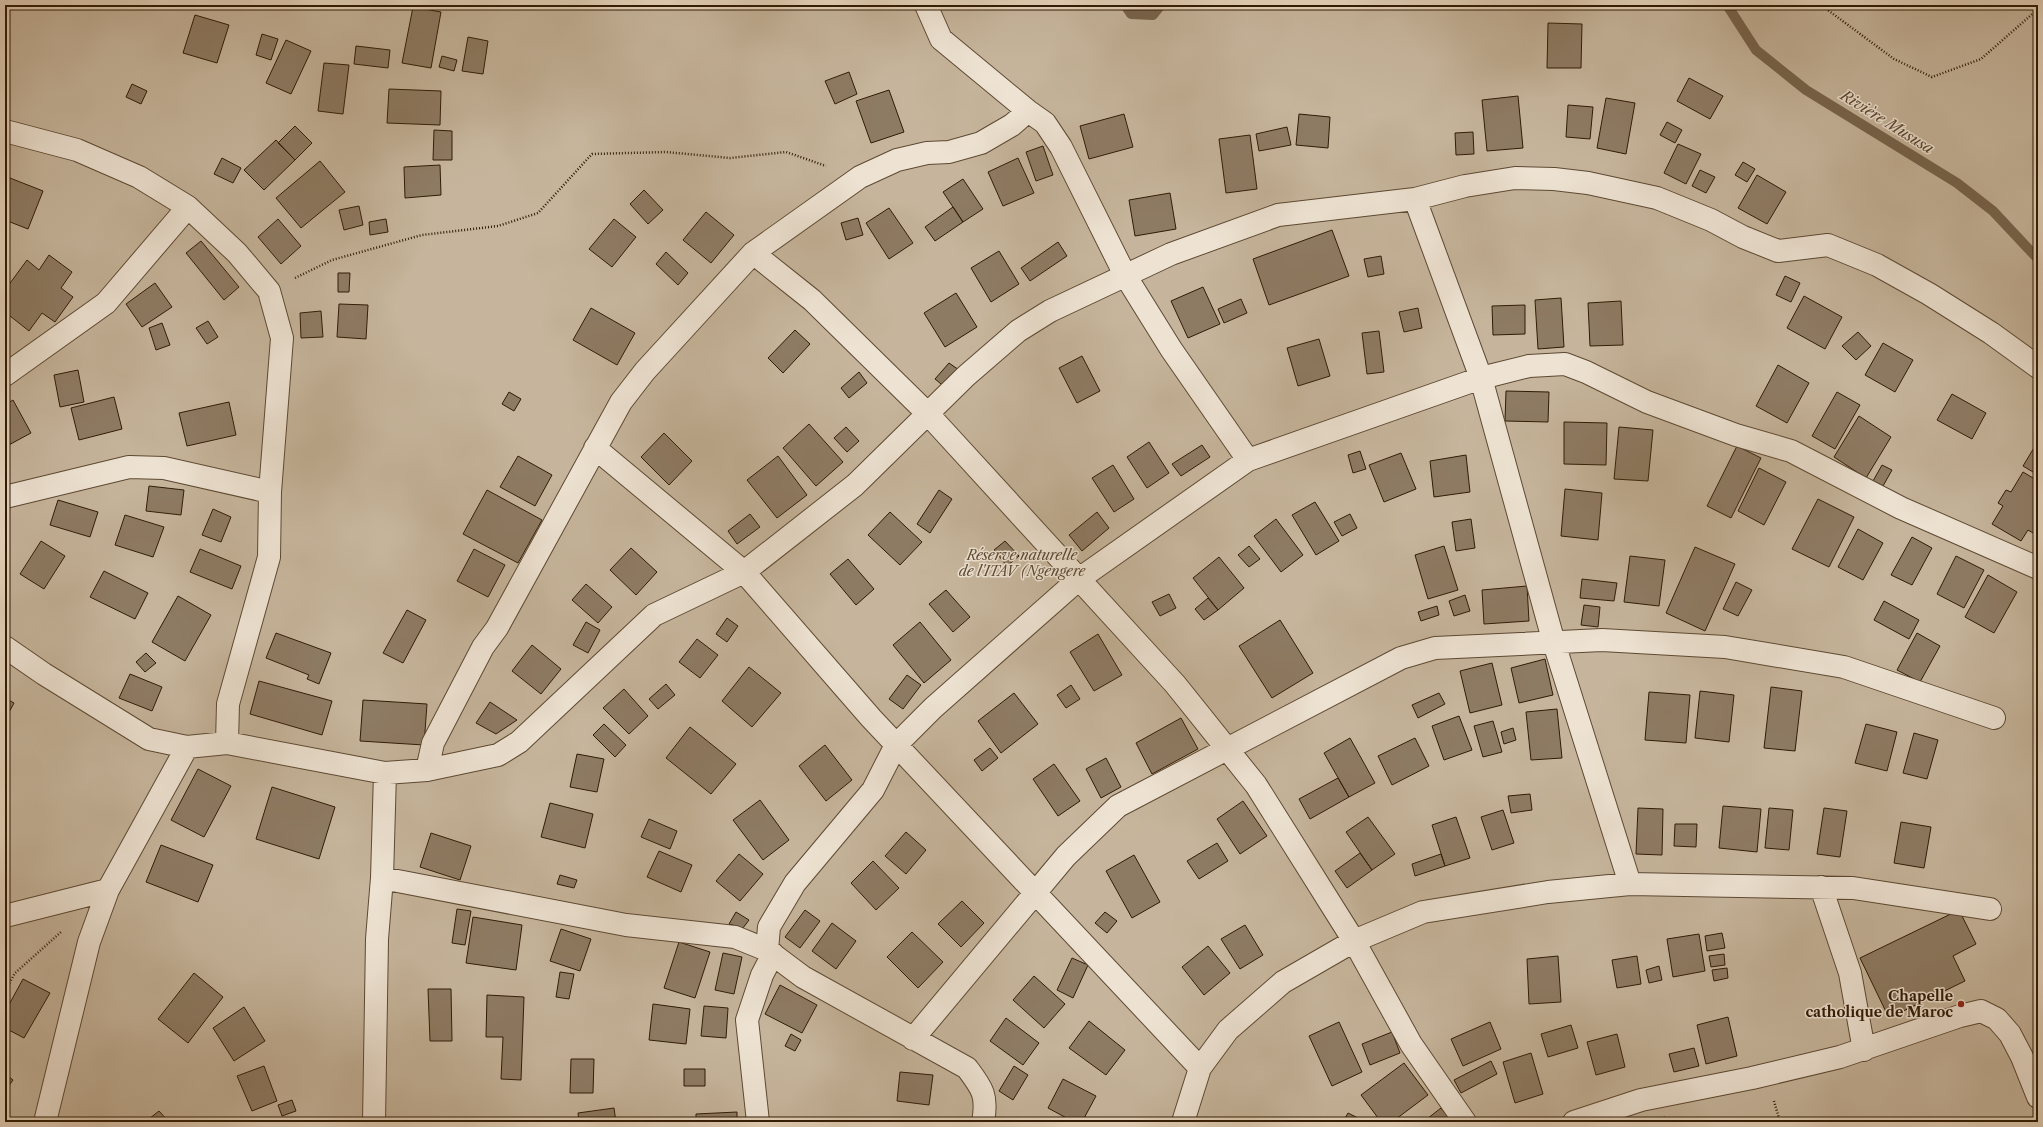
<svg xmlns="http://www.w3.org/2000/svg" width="2043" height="1127" font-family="'Libre Caslon Text',serif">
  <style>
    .green { fill: #c6b59c; stroke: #7b6851 }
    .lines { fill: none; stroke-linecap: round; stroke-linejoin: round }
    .stream { stroke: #77644d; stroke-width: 10 }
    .building { fill: #8e7b64; stroke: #301b06 }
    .street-casing { stroke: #5d4933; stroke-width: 24 }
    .path { stroke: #301b06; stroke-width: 2.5; stroke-dasharray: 1 2; stroke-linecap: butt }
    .street { stroke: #eee3d3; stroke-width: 22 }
    .poi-dot { fill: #8f2418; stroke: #eee3d3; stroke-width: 1.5 }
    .labels { text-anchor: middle; stroke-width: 3; stroke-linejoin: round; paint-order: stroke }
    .park-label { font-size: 14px; font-style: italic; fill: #5d4933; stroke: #eee3d3 }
    .poi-label { font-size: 14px; font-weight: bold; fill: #301b06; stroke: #eee3d3; text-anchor: end }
    .water-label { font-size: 15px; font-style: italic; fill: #5a4630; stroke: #eee3d3 }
  </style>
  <rect width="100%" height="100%" fill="#e5d4bb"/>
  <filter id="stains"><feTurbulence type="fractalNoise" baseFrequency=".005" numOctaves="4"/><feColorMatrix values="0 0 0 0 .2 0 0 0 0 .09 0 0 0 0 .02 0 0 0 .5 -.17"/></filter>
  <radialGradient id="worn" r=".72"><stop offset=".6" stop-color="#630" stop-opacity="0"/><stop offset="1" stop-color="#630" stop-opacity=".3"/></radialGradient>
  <!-- green -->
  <path class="green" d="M5,5H2038V1122H5Z"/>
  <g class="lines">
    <!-- stream -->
    <path class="stream" d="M1125,5L1131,14L1153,15L1161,5
      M1727,5L1756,50L1806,90L1957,183L1993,211L2038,259"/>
  </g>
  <!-- building -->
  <path class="building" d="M413,7L441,12L431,68L402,63Z
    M195,15L229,25L217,63L183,53Z
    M1548,23L1582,24L1581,68H1547Z
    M262,34L278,39L271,60L256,55Z
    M468,37L488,41L483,74L462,71Z
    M286,40L311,51L291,94L266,83Z
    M356,46L390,50L388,68L354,64Z
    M442,56L457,60L454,71L439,67Z
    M324,63L349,65L343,114L318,111Z
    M849,72L857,94L835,104L825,81Z
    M1689,78L1723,96L1710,119L1677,101Z
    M132,84L147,91L141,104L126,97Z
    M389,89L441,91L440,125L387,123Z
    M889,90L904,132L871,143L856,101Z
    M1518,96L1523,148L1487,151L1482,100Z
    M1606,98L1635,103L1626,154L1597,148Z
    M1568,105L1593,107L1590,139L1566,137Z
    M1124,114L1133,147L1089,159L1080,126Z
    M1299,114L1330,117L1328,148L1296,145Z
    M1667,122L1682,130L1675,143L1660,135Z
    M295,126L312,143L295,160L278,143Z
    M1287,127L1291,145L1259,151L1256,134Z
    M434,130L452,131V160H433Z
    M1473,132L1474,154L1456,155L1455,133Z
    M1250,135L1257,189L1226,193L1219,139Z
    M276,140L295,160L264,190L244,170Z
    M1678,144L1701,154L1686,184L1664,173Z
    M1043,146L1053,175L1036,181L1026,152Z
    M222,158L241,168L233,183L214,174Z
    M1018,158L1034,193L1003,206L988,172Z
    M320,161L345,192L301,228L276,198Z
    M1743,162L1755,169L1747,182L1735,175Z
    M440,165L441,195L405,198L404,167Z
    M1700,170L1715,177L1706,193L1692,186Z
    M1757,175L1786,192L1767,224L1738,208Z
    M10,178L43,191L28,229L5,220V191Z
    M963,179L983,209L963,222L943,192Z
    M644,190L663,210L648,224L630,204Z
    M1170,193L1176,229L1135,236L1129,200Z
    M359,206L363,225L344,230L339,210Z
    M953,207L963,222L935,241L925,227Z
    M889,208L913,243L889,259L866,223Z
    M706,212L734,235L711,263L683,240Z
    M858,218L863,235L846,240L841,223Z
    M278,219L301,246L281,264L258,237Z
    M386,219L388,232L370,235L369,222Z
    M614,219L636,237L612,267L589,249Z
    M1332,230L1349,276L1269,305L1253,259Z
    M201,241L239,287L224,300L186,253Z
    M1058,242L1067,256L1030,281L1021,268Z
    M999,251L1019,284L991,302L971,268Z
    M666,252L688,273L678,285L656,264Z
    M49,255L72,272L61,288L73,297L55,322L42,313L29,331L5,312V290L27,260L39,270Z
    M1381,256L1384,274L1368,277L1364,259Z
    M338,273H350L349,292H338Z
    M1785,276L1800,283L1791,302L1776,295Z
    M155,283L172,307L142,327L126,304Z
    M1203,287L1220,324L1188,338L1171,301Z
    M956,293L977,327L945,347L924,313Z
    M1804,296L1842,317L1825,349L1787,328Z
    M1561,298L1564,347L1538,349L1535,300Z
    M1241,299L1247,313L1224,323L1218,309Z
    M1621,301L1623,345L1590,346L1588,303Z
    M339,304L368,305L366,339L337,337Z
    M1525,305V334L1493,335L1492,306Z
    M591,308L635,333L617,365L573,340Z
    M1418,308L1422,328L1404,332L1399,312Z
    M321,311L323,337L301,338L300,313Z
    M208,321L218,337L207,344L196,328Z
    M162,323L170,345L156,350L149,328Z
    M795,330L810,344L783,373L768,358Z
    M1379,331L1384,372L1367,374L1362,333Z
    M1858,332L1871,346L1856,360L1842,346Z
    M1319,339L1330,376L1298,386L1287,348Z
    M1883,343L1913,360L1895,392L1865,375Z
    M1082,356L1100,391L1077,403L1059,368Z
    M949,363L959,370L946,388L935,379Z
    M1778,365L1809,383L1787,423L1756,406Z
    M78,370L84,402L60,407L54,375Z
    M859,372L867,383L849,398L841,388Z
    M1506,391L1549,392L1548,422L1505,421Z
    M509,392L521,399L514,411L502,404Z
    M1837,392L1860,405L1835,449L1812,436Z
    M1952,394L1986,413L1972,439L1937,420Z
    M114,397L122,429L79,440L71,408Z
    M13,400L31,433L5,447V405Z
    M229,402L236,435L187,446L179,413Z
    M1859,416L1891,437L1866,478L1834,457Z
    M1564,422L1607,423L1606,465L1564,464Z
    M809,424L843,462L816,486L783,448Z
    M846,427L859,441L847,452L834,438Z
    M1619,427L1653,430L1648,481L1614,479Z
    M664,433L692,461L669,485L641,457Z
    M2038,441V475L2023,466Z
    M1149,442L1169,473L1147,488L1127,457Z
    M1202,445L1210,457L1181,476L1172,464Z
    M1737,446L1761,458L1731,518L1707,506Z
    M1360,451L1366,469L1353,473L1348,455Z
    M1401,453L1416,489L1384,502L1369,465Z
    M1466,455L1470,492L1434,497L1430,461Z
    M518,456L552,475L535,506L500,487Z
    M778,456L807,495L777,518L747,480Z
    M1113,465L1134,499L1114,512L1092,478Z
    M1882,465L1892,470L1883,486L1873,481Z
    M1759,468L1786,482L1764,525L1738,511Z
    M2023,472L2038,481V536L2028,530L2021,541L1992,524L2003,506L1998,503L2006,490L2011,492Z
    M149,486L184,490L181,515L146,511Z
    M1565,489L1602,493L1598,540L1561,536Z
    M487,490L542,520L518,563L463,534Z
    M939,490L952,499L930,533L917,524Z
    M1818,499L1854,517L1829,567L1792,549Z
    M58,500L98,512L90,537L50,525Z
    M1315,502L1339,541L1316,555L1292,515Z
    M213,509L231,517L221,542L202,535Z
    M890,512L922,542L900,565L868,535Z
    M1097,512L1109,528L1082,551L1069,535Z
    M750,514L760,527L737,544L728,531Z
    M1350,514L1357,528L1342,536L1334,522Z
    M125,515L164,527L153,557L115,545Z
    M1276,519L1303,555L1281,572L1254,536Z
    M1471,519L1475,548L1456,551L1452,522Z
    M1858,529L1883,543L1863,580L1838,567Z
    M1912,537L1932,548L1912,585L1891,575Z
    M41,541L65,556L44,589L20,574Z
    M1005,541L1019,556L1007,566L994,550Z
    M1249,546L1260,559L1249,567L1238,555Z
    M1444,546L1458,590L1428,599L1415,555Z
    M1695,547L1735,564L1705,631L1666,613Z
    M631,548L657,572L636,595L610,570Z
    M200,549L241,566L232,589L190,572Z
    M474,549L505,565L488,597L457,581Z
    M1630,556L1665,560L1659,606L1624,602Z
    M1956,556L1984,570L1964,608L1937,594Z
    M1219,557L1244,588L1218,610L1193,578Z
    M848,559L874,589L856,605L830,574Z
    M104,571L148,593L135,619L90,597Z
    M1988,575L2017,592L1994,633L1965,617Z
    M1582,579L1617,583L1614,601L1580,598Z
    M1736,582L1752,590L1738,616L1723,609Z
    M586,584L612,607L598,623L572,600Z
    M1527,586L1529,621L1484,624L1482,590Z
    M946,590L970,617L953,632L929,604Z
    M1169,594L1176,608L1160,616L1152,602Z
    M1465,595L1470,611L1454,616L1449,601Z
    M178,596L211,615L185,661L152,642Z
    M1208,598L1218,610L1204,620L1195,609Z
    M1884,601L1919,620L1909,639L1874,620Z
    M1584,605L1600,607L1598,627L1581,625Z
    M1437,606L1439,615L1421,621L1418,612Z
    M407,610L426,620L403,663L383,653Z
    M727,618L738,626L727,642L716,634Z
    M1280,620L1313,673L1272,698L1239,646Z
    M586,622L600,630L588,653L573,645Z
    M920,622L951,660L924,683L893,645Z
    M276,633L331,653L319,684L307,679L309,675L266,658Z
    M1917,633L1940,646L1920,682L1897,670Z
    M1098,634L1122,675L1094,691L1070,652Z
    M697,639L718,655L700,678L679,662Z
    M532,645L561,669L541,694L512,671Z
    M146,653L156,663L145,672L136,662Z
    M1545,659L1553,695L1519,703L1511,668Z
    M1492,663L1502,705L1470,713L1460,671Z
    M749,667L781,693L752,727L722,701Z
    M130,674L162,687L152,711L119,698Z
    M907,675L921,685L903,709L889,699Z
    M259,681L332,701L322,735L250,714Z
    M666,684L675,695L658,709L649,699Z
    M1071,685L1080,699L1066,708L1057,695Z
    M1771,687L1802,691L1795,751L1764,748Z
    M624,689L648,716L629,734L603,708Z
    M1700,691L1734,695L1729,742L1695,738Z
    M1649,692L1690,695L1686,743L1645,740Z
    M1014,693L1038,724L1001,753L978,721Z
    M1439,693L1445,704L1418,718L1412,705Z
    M5,698L14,703L5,720Z
    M363,700L427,704L424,745L360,741Z
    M490,702L517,720L496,734L476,723Z
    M1557,709L1562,758L1531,760L1526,712Z
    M1459,716L1472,750L1444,760L1432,726Z
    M1181,718L1198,749L1152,774L1136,743Z
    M1493,721L1502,752L1483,757L1474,726Z
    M604,724L626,745L615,757L593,735Z
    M1866,724L1897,732L1887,771L1855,763Z
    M690,727L736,764L711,794L666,758Z
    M1513,728L1516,740L1504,744L1501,732Z
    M1914,733L1938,740L1927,779L1903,773Z
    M1350,738L1375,783L1349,797L1324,753Z
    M1415,738L1429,766L1392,785L1378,756Z
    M825,745L852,780L826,801L799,766Z
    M990,748L998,758L982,771L974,760Z
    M577,754L604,759L597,792L570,787Z
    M1106,758L1121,787L1101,798L1086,769Z
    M1054,764L1080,801L1058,816L1033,779Z
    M198,769L231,786L204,837L171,820Z
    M1338,778L1349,797L1310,819L1299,799Z
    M272,787L335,807L319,859L256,839Z
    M1530,794L1532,810L1511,813L1508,796Z
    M760,800L789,840L763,860L733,820Z
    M1243,801L1267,836L1240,854L1217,819Z
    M550,803L593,814L585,848L541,837Z
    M1723,806L1761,809L1757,852L1719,848Z
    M1638,808L1663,809L1662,855L1636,854Z
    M1769,808L1793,810L1789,850L1765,848Z
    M1824,808L1847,811L1840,857L1817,854Z
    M1503,810L1514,843L1492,850L1481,817Z
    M1368,817L1395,854L1372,870L1346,832Z
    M1456,817L1470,858L1445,866L1432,825Z
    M649,819L677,831L670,849L641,837Z
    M1901,822L1931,827L1924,868L1894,863Z
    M1675,824H1697L1696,847L1674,846Z
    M906,832L926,850L906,874L885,856Z
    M431,833L471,846L460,880L420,867Z
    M1217,843L1228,861L1199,879L1187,861Z
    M161,845L213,865L198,902L146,882Z
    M659,851L692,865L681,892L647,877Z
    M1360,853L1372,870L1347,888L1335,871Z
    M739,854L763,874L740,901L716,881Z
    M1441,854L1445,866L1415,876L1412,864Z
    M1134,855L1160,902L1132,918L1106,871Z
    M873,861L899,888L876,910L851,883Z
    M560,875L577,880L574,888L557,884Z
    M962,901L984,923L961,947L938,924Z
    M457,909L471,911L465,945L452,943Z
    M805,910L820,921L800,948L785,937Z
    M1959,910L1976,944L1953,956L1965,981L1889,1018L1860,958Z
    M736,912L749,920L743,928L729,924Z
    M1105,912L1117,921L1107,933L1095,923Z
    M473,917L522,925L516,970L466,963Z
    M832,923L856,941L836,969L812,951Z
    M1245,925L1263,955L1240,969L1221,939Z
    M561,929L591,939L580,971L550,961Z
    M912,932L943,962L918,988L887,957Z
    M1722,933L1725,948L1707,951L1705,936Z
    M1699,934L1705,971L1673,977L1667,939Z
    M679,942L710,952L695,998L664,988Z
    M1208,946L1230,973L1204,995L1182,967Z
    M723,953L742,957L734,994L715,990Z
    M1724,954L1725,965L1711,967L1709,956Z
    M1558,956L1561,1002L1529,1004L1527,959Z
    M1637,956L1641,984L1617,988L1612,960Z
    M1072,958L1088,965L1073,998L1057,990Z
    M1659,966L1662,980L1649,983L1646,970Z
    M1727,968L1728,978L1714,981L1712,970Z
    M560,972L574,974L569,999L556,997Z
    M194,973L223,997L188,1043L158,1019Z
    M1034,976L1065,1004L1044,1028L1013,1000Z
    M23,979L50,993L24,1038L5,1028V1012Z
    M780,985L817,1005L802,1033L765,1014Z
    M428,989H451L452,1041H430Z
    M487,995L524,997L521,1080L501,1079L503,1037H486Z
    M653,1004L690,1009L686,1044L649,1040Z
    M704,1006L728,1008L726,1038L701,1036Z
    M244,1007L265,1041L234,1061L213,1028Z
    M1728,1017L1737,1056L1706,1064L1697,1025Z
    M1006,1018L1039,1043L1023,1065L990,1041Z
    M1089,1021L1125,1050L1106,1075L1069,1048Z
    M1339,1022L1362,1072L1332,1086L1309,1036Z
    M1490,1022L1501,1049L1463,1066L1451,1039Z
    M1571,1025L1578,1048L1548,1057L1541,1034Z
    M1392,1032L1400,1053L1370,1065L1362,1044Z
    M791,1034L801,1040L795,1051L785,1046Z
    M1617,1034L1625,1067L1596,1075L1587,1042Z
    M1694,1048L1699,1066L1674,1072L1669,1054Z
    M1531,1053L1543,1094L1515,1103L1503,1062Z
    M571,1059H594L593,1093H570Z
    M1491,1061L1497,1074L1461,1093L1454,1080Z
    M1404,1063L1428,1095L1392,1122H1381L1361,1095Z
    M264,1066L277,1101L252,1111L237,1076Z
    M1014,1066L1028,1075L1013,1100L999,1091Z
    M684,1069H705V1086H684Z
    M900,1072L933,1075L929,1105L897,1101Z
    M5,1074L13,1080L5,1091Z
    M1063,1079L1096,1096L1082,1122H1074L1048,1108Z
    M292,1100L296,1111L282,1116L278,1105Z
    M614,1108L616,1122H579L578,1113Z
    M1441,1108L1452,1122H1423Z
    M159,1111L169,1122H145Z
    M737,1112V1122H696V1114Z
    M1348,1113L1366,1122H1343Z
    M1665,1117L1666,1122H1643Z"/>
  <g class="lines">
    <!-- street casing -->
    <g class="street-casing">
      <path id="street" d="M926,5L941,39L1028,111
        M5,131L77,150L139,177L188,207L237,253L269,291L282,338L270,492L269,557L228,704L227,743
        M1415,199L1481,378L1554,643L1630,884
        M753,253L812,300L928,414L1175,684L1256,785L1354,941L1411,1044L1465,1122
        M5,375L106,303L188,207
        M595,448L744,572L871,718L1200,1068
        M5,497L129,467L164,468L270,492
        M5,647L44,674L149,739L187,747L227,743L385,773L427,770L498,755L519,742L654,615L744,572L855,485L966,376L1018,331L1050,311L1171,254L1278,215L1415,199L1465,186L1515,178L1554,179L1588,183L1657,198L1711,220L1743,237L1778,251L1828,245L1877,265L1929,294L1991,333L2038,367
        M427,770L433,743L483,647L497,628L621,402L645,371L753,253L860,177L897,160L927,153L949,152L981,143L1012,125L1028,111L1045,123L1061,147L1125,275L1171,349L1248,460
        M382,878L626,925L735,937L767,950L803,977L967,1068C982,1088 988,1095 983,1122
        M1821,887L1850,973L1864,1050
        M5,916L108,890
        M767,950L769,927L795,883L873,790L896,745L933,708L1079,579L1248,460L1481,378L1529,366L1565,364L1586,372L1647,402L1736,435L1791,451L1901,508L2038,568
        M913,1039L1066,856L1118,806L1401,658L1435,648L1602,640L1725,647L1844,667L1994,718
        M45,1122L89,942L108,890L187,747
        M374,1122L377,939L382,878L385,773
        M758,1122L747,1020L762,975L773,954
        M1183,1122L1200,1068L1228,1030L1283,982L1354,941L1423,912L1548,892L1630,884L1853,888L1990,909
        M1574,1122L1641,1100L1752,1078L1840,1057L1960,1016L1981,1011L1997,1019L2010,1034L2022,1057L2038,1097"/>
    </g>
    <!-- path -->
    <path class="path" d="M1821,5L1894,59L1932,77L1981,59L2038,9
      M295,278L332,260L422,235L498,226L538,213L592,154L666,152L730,158L786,152L826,166
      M5,991L15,973L61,932
      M1774,1101L1780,1122"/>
    <!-- street -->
    <use href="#street" class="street"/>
  </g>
  <!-- markers -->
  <circle class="poi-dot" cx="1961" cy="1004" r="4"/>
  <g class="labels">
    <!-- park labels -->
    <g class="park-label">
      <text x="1022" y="560">Réserve naturelle<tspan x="1022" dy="16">de l'ITAV (Ngengere</tspan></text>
    </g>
    <!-- poi labels -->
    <g class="poi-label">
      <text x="1953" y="1001">Chapelle<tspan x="1953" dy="16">catholique de Maroc</tspan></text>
    </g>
    <!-- water labels -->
    <g class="water-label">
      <text transform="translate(1887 122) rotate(32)" y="5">Rivière Mususa</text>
    </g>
  </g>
  <!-- margin -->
  <rect width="2043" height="1127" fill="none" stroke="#e5d4bb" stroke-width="20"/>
  <rect x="6" y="6" width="2031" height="1115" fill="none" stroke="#301b06" stroke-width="2"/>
  <rect x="10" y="10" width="2023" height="1107" fill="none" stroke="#301b06"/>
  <rect width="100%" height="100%" filter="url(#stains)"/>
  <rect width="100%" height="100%" fill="url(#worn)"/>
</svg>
